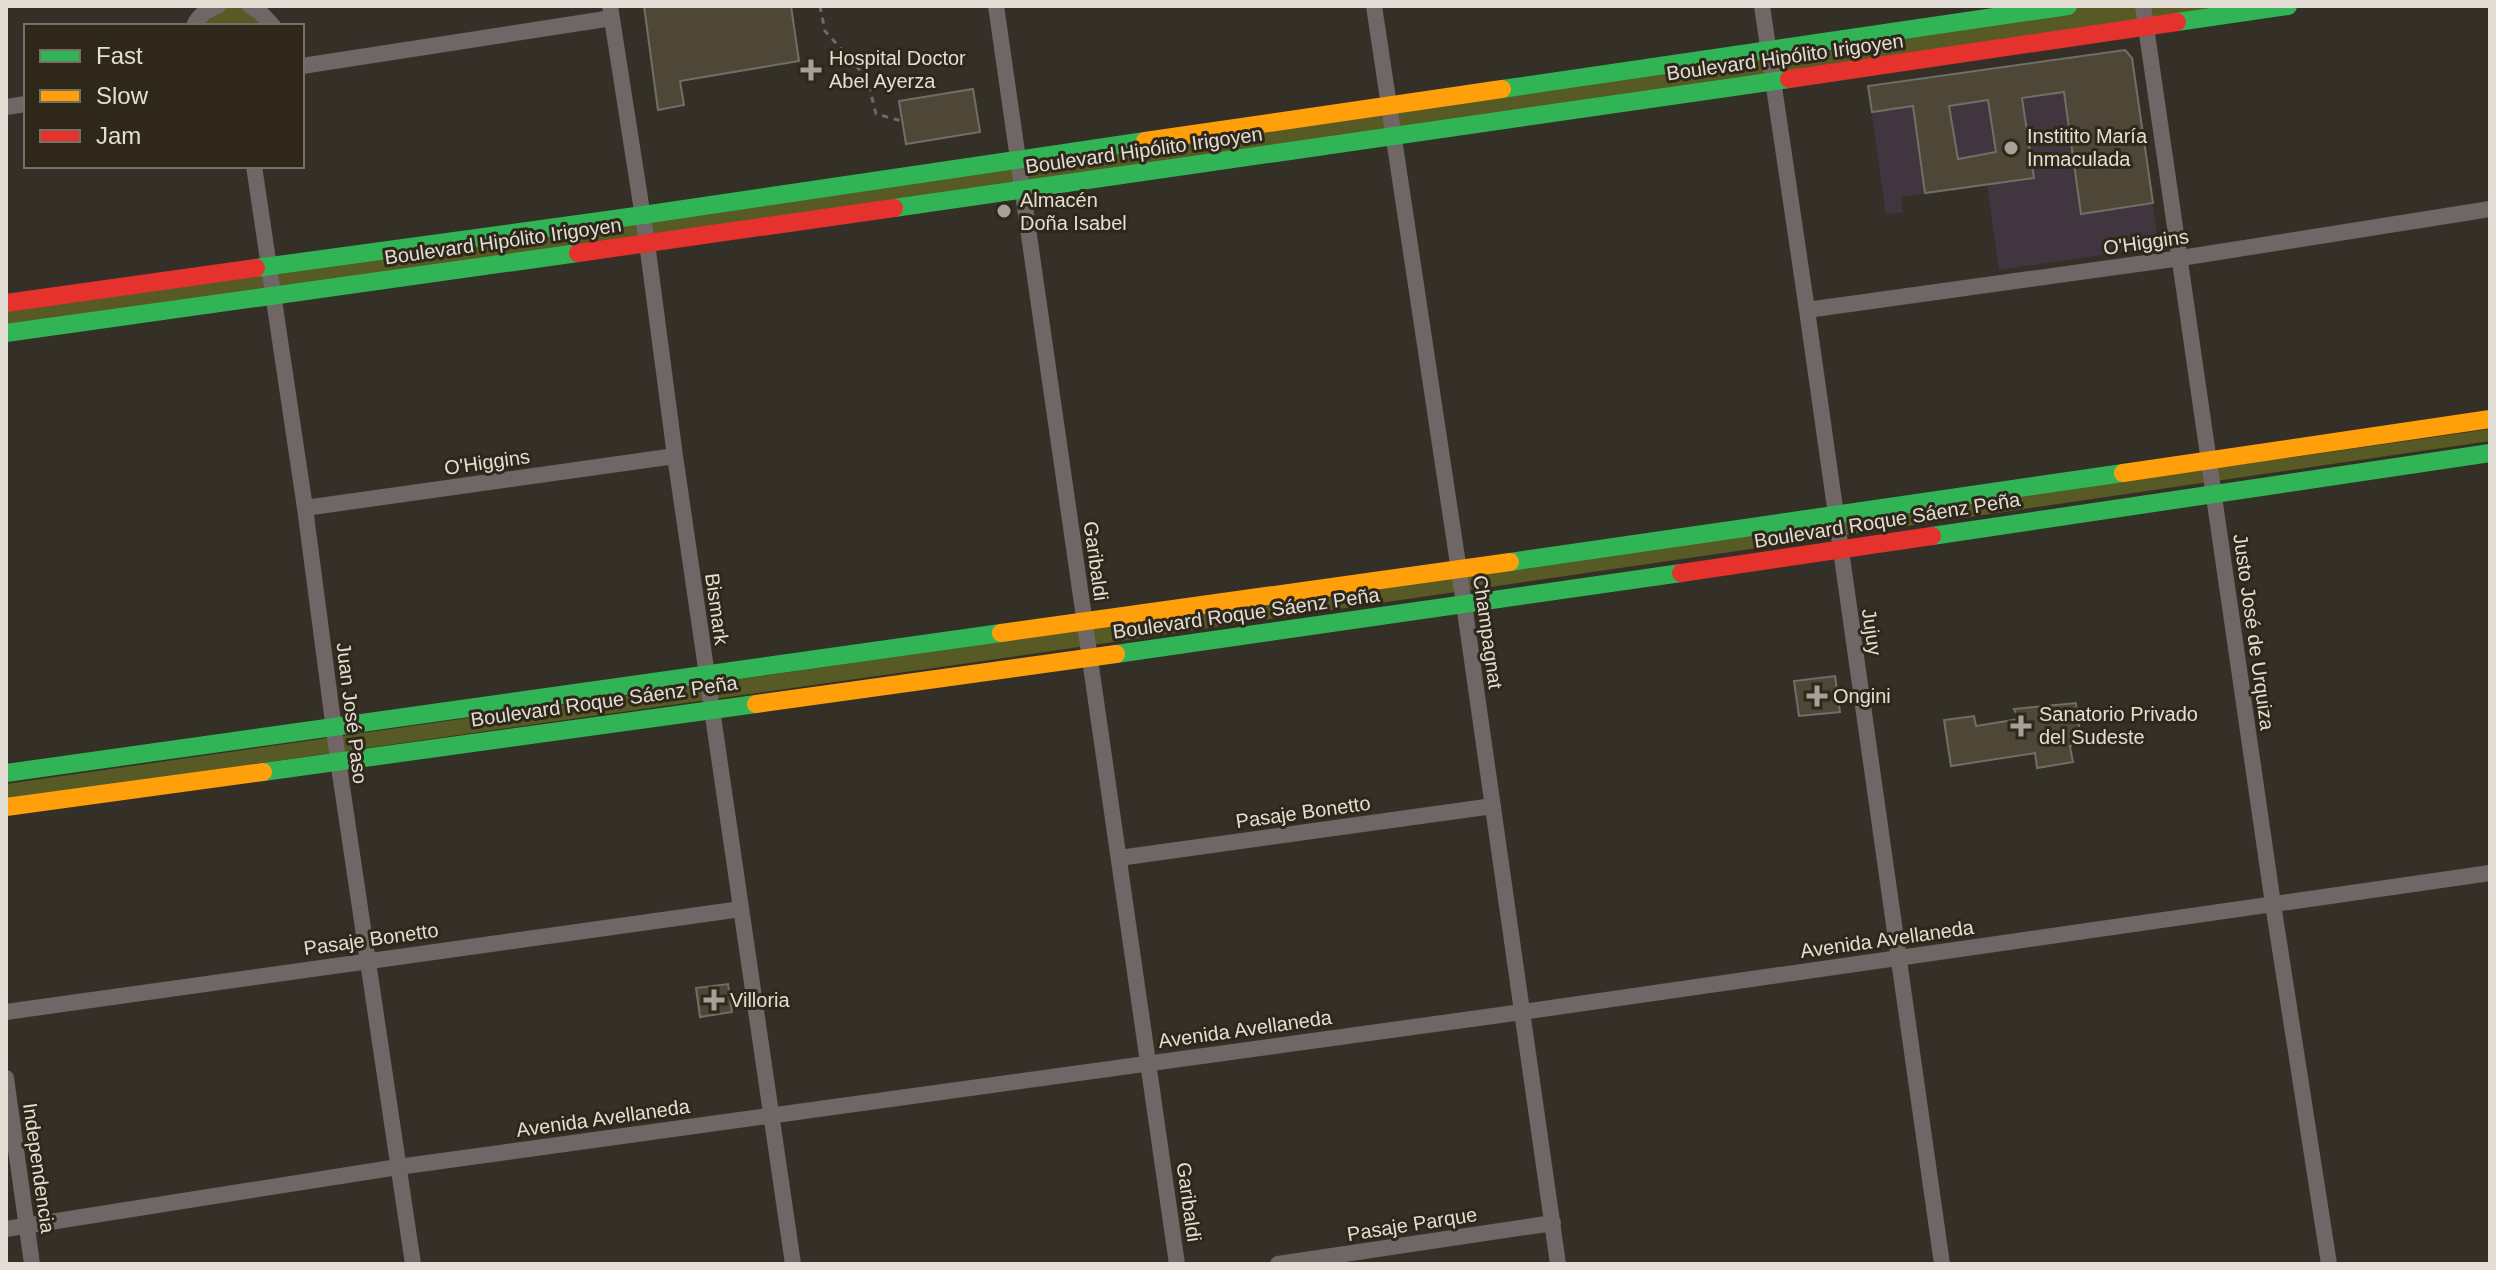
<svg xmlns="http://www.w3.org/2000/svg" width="2496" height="1270" font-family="Arial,sans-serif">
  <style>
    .education { fill: #41353f }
    .green { fill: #575a24 }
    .building { fill: #4e4737; stroke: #716e66; stroke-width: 2; fill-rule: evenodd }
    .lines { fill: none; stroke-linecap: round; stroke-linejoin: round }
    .path { stroke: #706966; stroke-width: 3; stroke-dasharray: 6 6; stroke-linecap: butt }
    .street { stroke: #706665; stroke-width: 16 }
    .fast { stroke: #30b455; stroke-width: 18 }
    .slow { stroke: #ff9f0a; stroke-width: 18 }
    .jam { stroke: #e5322d; stroke-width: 18 }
    .poi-dot { fill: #a5a198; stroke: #2f281a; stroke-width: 3 }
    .labels { text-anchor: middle; stroke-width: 6; stroke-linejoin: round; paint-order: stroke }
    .street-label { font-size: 20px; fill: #e2ded5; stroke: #2f281a }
    .poi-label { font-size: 20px; fill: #e2ded5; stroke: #2f281a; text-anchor: start }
  </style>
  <rect width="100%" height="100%" fill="#343028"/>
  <!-- education -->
  <path class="education" d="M2125,50L2132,58L2158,240L2149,248L1999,270L1987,184L1901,197L1903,212L1886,215L1868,87Z"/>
  <!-- green -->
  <path class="green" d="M218,6H250L273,26H194Z
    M2068,6H2288L6,333V304Z
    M2490,429V441L983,661L6,799V784Z"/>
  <!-- building -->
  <path class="building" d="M644,6H791L799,61L680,81L684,105L658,110Z
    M2125,50L2132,58L2153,203L2081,214L2064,92L2022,98L2034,178L1925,193L1913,106L1872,112L1868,86ZM1988,100L1996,152L1958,159L1949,106Z
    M973,89L980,132L906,144L899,101Z
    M1835,676L1840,712L1799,716L1794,681Z
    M2076,703L2080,735L2070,747L2073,762L2037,768L2035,753L1951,766L1944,720L1974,716L1976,726L2019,719L2014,709Z
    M728,984L732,1012L700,1017L696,988Z"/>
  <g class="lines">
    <!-- path -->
    <path class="path" d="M820,6L825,31L867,78L876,114L902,121"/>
    <!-- street -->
    <path class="street" d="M250,6L261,13L273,26
      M610,6L647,243L675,456L793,1264
      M996,6L1177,1264
      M1374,6L1464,604L1558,1264
      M1762,6L1807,310L1942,1264
      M2143,6L2273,904L2329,1264
      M194,26C198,15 207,10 218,6
      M302,66L612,18
      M6,107L26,104
      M254,166L305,508L338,760L413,1264
      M1807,310L2181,258L2490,209
      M305,508L675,456
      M1119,858L1493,806
      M6,1012L741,909
      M6,1078L32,1264
      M6,1229L398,1167L1522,1012L2490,873
      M1278,1264L1553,1223"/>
    <!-- fast -->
    <path class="fast" d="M2177,22L2288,6
      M1502,89L2068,6
      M894,208L1789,79
      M256,268L643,215L1145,141
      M6,333L578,253
      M1932,536L2490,453
      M1510,562L2123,473
      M1116,654L1681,573
      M263,772L756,704
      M6,773L1001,633"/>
    <!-- slow -->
    <path class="slow" d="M1145,141L1502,89
      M2123,473L2490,419
      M1001,633L1510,562
      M756,704L1116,654
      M6,807L263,772"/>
    <!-- jam -->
    <path class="jam" d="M1789,79L2177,22
      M578,253L894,208
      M6,303L256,268
      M1681,573L1932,536"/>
  </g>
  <!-- markers -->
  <g class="poi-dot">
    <path d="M807 58h8v8h8v8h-8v8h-8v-8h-8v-8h8z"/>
    <circle cx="2011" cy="148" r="8"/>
    <circle cx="1004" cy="211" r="8"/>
    <path d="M1813 684h8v8h8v8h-8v8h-8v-8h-8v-8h8z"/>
    <path d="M2017 714h8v8h8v8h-8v8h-8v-8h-8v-8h8z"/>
    <path d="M710 988h8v8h8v8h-8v8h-8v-8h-8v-8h8z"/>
  </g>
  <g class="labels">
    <!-- street labels -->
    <g class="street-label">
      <text transform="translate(1785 57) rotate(-8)" y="7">Boulevard Hipólito Irigoyen</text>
      <text transform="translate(1144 150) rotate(-8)" y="7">Boulevard Hipólito Irigoyen</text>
      <text transform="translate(503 241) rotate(-8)" y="7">Boulevard Hipólito Irigoyen</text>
      <text transform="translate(2146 242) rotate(-8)" y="7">O'Higgins</text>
      <text transform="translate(487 462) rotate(-8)" y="7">O'Higgins</text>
      <text transform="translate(1887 520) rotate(-9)" y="7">Boulevard Roque Sáenz Peña</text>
      <text transform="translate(1096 561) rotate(82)" y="7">Garibaldi</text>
      <text transform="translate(717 609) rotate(82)" y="7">Bismark</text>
      <text transform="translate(1246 613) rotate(-8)" y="7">Boulevard Roque Sáenz Peña</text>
      <text transform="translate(1488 632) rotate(82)" y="7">Champagnat</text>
      <text transform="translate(1872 632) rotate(82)" y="7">Jujuy</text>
      <text transform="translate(2254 632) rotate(82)" y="7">Justo José de Urquiza</text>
      <text transform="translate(604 701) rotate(-8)" y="7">Boulevard Roque Sáenz Peña</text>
      <text transform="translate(352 713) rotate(83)" y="7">Juan José Paso</text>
      <text transform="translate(1303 812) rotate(-8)" y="7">Pasaje Bonetto</text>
      <text transform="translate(371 939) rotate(-8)" y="7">Pasaje Bonetto</text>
      <text transform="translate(1887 939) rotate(-8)" y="7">Avenida Avellaneda</text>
      <text transform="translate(1245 1029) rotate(-8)" y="7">Avenida Avellaneda</text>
      <text transform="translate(603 1118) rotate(-8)" y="7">Avenida Avellaneda</text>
      <text transform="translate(39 1168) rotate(82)" y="7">Independencia</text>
      <text transform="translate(1189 1202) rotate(82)" y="7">Garibaldi</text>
      <text transform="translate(1412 1224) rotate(-9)" y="7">Pasaje Parque</text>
    </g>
    <!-- poi labels -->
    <g class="poi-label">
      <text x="829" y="65">Hospital Doctor<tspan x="829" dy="23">Abel Ayerza</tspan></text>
      <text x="2027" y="143">Institito María<tspan x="2027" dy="23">Inmaculada</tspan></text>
      <text x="1020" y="207">Almacén<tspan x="1020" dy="23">Doña Isabel</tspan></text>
      <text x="1833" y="703">Ongini</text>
      <text x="2039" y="721">Sanatorio Privado<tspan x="2039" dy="23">del Sudeste</tspan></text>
      <text x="730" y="1007">Villoria</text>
    </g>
  </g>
  <!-- border -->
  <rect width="2496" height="1270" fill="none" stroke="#e2ded5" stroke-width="16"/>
  <!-- legend -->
  <rect x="24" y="24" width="280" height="144" fill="#2f281a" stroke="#777165" stroke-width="2"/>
  <rect x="40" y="50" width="40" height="12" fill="#30b455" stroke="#777165" stroke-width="2"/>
  <text x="96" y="64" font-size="24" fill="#e2ded5">Fast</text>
  <rect x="40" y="90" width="40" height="12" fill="#ff9f0a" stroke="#777165" stroke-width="2"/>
  <text x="96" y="104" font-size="24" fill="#e2ded5">Slow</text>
  <rect x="40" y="130" width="40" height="12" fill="#e5322d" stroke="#777165" stroke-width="2"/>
  <text x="96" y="144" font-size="24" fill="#e2ded5">Jam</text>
</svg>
